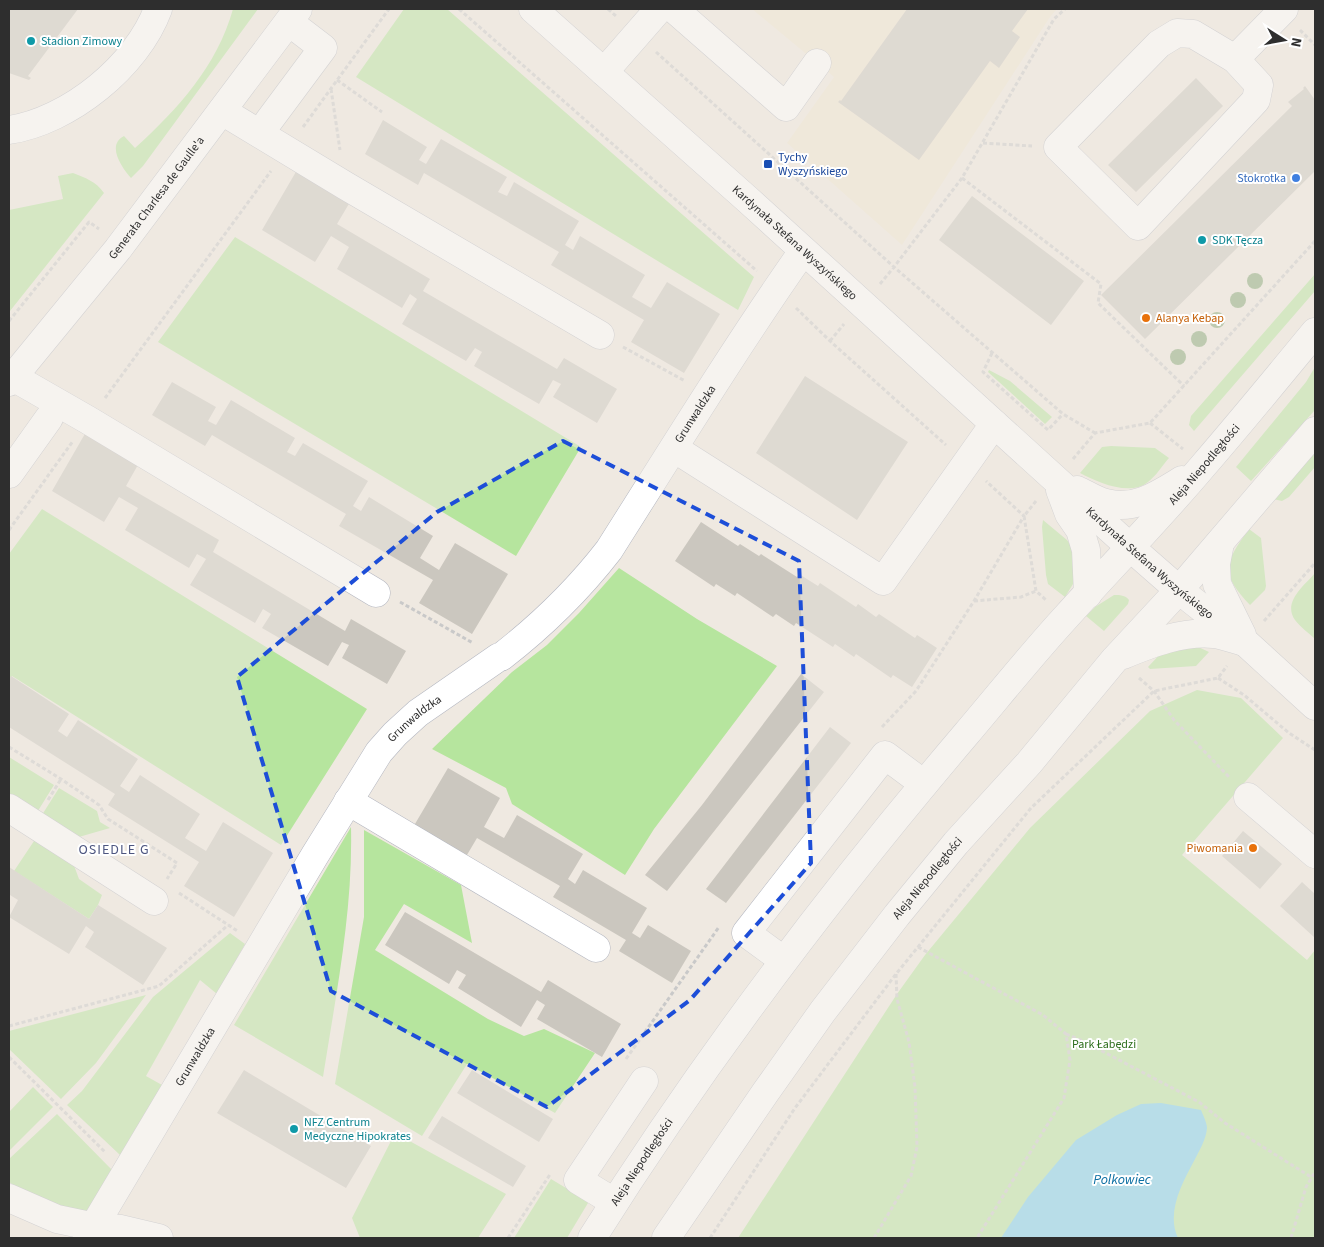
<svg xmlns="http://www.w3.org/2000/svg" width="1324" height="1247" font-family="'Source Sans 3',sans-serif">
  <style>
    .education { fill: #f0e6d1 }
    .green { fill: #b6e59e }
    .water { fill: #75cff0 }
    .building { fill: #cbc7bf }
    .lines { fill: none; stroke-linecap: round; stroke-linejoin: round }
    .minor-casing { stroke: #b4b7c1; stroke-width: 29 }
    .path { stroke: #c9c9c9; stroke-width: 3; stroke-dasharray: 4 2.5; stroke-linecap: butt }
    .minor { stroke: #fff; stroke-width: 28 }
    .tree { fill: #84a574 }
    .marked { fill: none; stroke: #1d4ed8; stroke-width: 4; stroke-dasharray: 10 6; stroke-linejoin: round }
    .culture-dot { fill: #0f9aa8; stroke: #fff; stroke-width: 2 }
    .transit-dot { fill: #1a4fb4; stroke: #fff; stroke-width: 2 }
    .shop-dot { fill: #3f7fe0; stroke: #fff; stroke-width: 2 }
    .food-dot { fill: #e8710a; stroke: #fff; stroke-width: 2 }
    .labels { text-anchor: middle; stroke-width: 4; stroke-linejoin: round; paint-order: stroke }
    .culture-label { font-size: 12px; fill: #0d838f; stroke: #fff; text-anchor: start }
    .transit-label { font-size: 12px; fill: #164399; stroke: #fff; text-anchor: start }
    .shop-label { font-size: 12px; fill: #366cbe; stroke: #fff; text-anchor: end }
    .street-label { font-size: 12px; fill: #2e2e2e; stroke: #fff }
    .food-label { font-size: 12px; fill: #c56008; stroke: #fff; text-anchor: start }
    .park-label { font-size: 12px; fill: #2c6e1b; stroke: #fff }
    .neighbourhood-label { font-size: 14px; letter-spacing: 1px; fill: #4d5680; stroke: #fff }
    .water-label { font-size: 14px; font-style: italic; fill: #0d6fa3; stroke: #fff }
  </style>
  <rect width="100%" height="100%" fill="#efe9e1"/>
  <!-- education -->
  <path class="education" d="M752,9H1057L1050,17L902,245L787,143L834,77Z"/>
  <!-- green -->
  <path class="green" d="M233,9H258L143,166L131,178C122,168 106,145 124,136L135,148C178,109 217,66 233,9Z
    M404,9H447L754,277L738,310L356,77Z
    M73,173C85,178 96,181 104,193L10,311L9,292V210L63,199L58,176Z
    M235,237L581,447L516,556L158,342Z
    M1315,274V291L1194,431L1189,425L1191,416Z
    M1315,367V410L1251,481L1236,467L1306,382Z
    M989,370L1010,381L1052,417L1045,424L988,372Z
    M1111,446L1155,448L1169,458C1162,466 1156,476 1148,482C1130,497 1097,482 1080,473L1102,447Z
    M1315,453V467L1289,497L1282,501L1273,499Z
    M42,509L367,709L281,845L12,676L9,680V554Z
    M1043,520L1067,540L1072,547L1077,573L1073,584L1065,597L1048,584L1046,575L1042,527Z
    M1249,529L1261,538L1266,586L1265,590L1250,605C1219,573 1225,562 1249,529Z
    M619,568L697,619L777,666L654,829L625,875L512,804L506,788L432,749L512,672L547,645L579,613Z
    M1315,573V639C1309,633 1300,627 1295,620C1282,602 1305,585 1315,573Z
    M1114,595C1120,595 1125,595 1129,600L1128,604L1104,631L1086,616L1095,607Z
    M1194,645L1209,652L1196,666L1150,669L1148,667L1162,652Z
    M1197,690L1241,698L1283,738L1182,855L1307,960L1315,950V1238H738L897,994L925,955L1030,828L1150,711Z
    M9,757L54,785L36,814L9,797Z
    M59,788L97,811L100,822L110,828L72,839L40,818Z
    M351,827C353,912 336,994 323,1077L234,1025Z
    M364,830L461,885L472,943L404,904L375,950L488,1019L524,1036L544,1029L595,1053L555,1113L467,1064L422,1136L335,1084L364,917Z
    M36,838L72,860L79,879L102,895L98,905L89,919L14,871Z
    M230,933L245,944L217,994L200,980L146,1076L162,1085L120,1155L67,1105L82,1091L153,997Z
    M146,995L96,1063L61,1099L9,1049V1031Z
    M33,1087L53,1107L9,1151V1112Z
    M57,1114L113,1171L83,1220L46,1208L9,1182V1159Z
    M395,1133L506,1194L478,1238H360L352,1218Z
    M551,1179L586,1200L588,1203L567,1238H514Z"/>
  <!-- water -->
  <path class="water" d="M1161,1103L1201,1110C1203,1115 1207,1123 1207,1128C1206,1140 1199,1151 1194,1161C1182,1183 1166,1213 1178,1238H1001L1028,1197L1076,1140L1117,1115L1141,1104Z"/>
  <!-- building -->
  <path class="building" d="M9,9H78L28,76L31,78L29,80L9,73Z
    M907,9H1028L1012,31L1020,37L999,68L990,61L919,160L838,102L840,100L841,101Z
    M1196,78L1223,106L1136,192L1108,165Z
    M1305,86L1315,100V171L1145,339L1101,295L1292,106L1288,102L1304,89L1303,88Z
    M383,120L427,147L419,160L426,164L441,139L507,177L498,192L507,196L514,182L579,221L565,245L573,250L580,236L645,275L632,297L651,308L667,282L720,314L684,373L631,342L644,320L551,265L559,252L424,173L418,185L365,154Z
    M297,170L350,202L337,224L430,279L423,291L557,369L564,358L617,389L597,423L553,397L561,384L553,380L539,404L474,366L482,352L475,348L466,361L402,324L417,299L410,294L402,308L337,269L349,247L331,236L315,262L262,230Z
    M972,196L1084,281L1051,325L939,240Z
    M805,376L908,442L857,520L756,453Z
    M172,382L216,407L208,421L216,425L231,400L295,438L287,452L295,456L303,443L368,481L353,506L361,511L369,497L433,536L420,558L439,570L455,543L508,574L472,634L419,603L433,580L339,526L346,514L212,435L205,446L152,415Z
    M86,432L139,463L126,486L219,540L213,552L345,631L351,619L406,651L387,684L342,658L349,645L342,642L328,666L262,628L271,614L263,609L255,623L190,585L206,559L197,554L189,568L125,530L138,508L119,497L104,522L52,491Z
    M701,522L738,546L740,544L759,556L761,554L797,577L799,574L818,586L820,583L856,607L858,604L876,617L879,614L915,638L917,635L937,648L912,687L893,675L891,678L856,654L854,657L835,644L833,647L796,623L794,626L776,614L773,617L737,593L735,596L716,584L714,587L675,561Z
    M801,674L824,692L667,891L645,875L702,805Z
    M11,676L69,714L58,731L67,737L78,720L138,759L120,786L129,792L140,775L200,814L185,838L206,851L223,822L273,853L234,917L184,886L199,862L108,805L115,794L9,727V680Z
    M830,727L851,743L726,903L706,889Z
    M448,768L500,798L484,827L504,838L517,815L583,854L568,879L575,884L583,870L647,908L632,933L640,938L648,925L691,951L672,983L619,951L626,940L553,897L560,886L477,838L464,860L412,829Z
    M1243,831L1282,864L1260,889L1222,856Z
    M9,867L89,919L98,905L167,948L143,985L85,947L94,932L86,926L69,954L9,917L18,900L10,895L9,896Z
    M1302,882L1315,894V938L1280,906Z
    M405,912L541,992L548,980L621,1024L602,1057L537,1019L545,1005L537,1000L521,1027L458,988L466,975L457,970L449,984L385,945Z
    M244,1070L371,1146L346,1188L217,1113Z
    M472,1070L553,1119L539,1142L457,1093Z
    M442,1116L526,1166L513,1187L428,1138Z"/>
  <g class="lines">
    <!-- minor casing -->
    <g class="minor-casing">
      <g id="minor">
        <path id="s1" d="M533,9L747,199L1131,548L1179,590L1246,643L1315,706"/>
        <path d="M674,9L786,107L817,63"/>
        <path d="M1177,33L1193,34L1235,59L1259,85L1256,100L1138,226L1058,147L1159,44Z"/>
        <path d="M1235,59L1284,9"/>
        <path d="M604,72L659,9"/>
        <path d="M222,111L346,186L600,335"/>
        <path d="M268,122L323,48L289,22"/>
        <path d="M9,130C69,121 137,66 158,9"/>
        <path d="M13,377L88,420L376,593"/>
        <path id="s2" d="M9,382L118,249L298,9"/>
        <path d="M675,449L883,581L994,424"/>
        <path d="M9,474L49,418"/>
        <path d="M1060,490L1069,514L1080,530L1086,550L1088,594"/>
        <path d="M1077,490C1086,494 1096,501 1106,503C1135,511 1159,494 1182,480"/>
        <path d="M1220,543L1216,564L1217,584L1242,635"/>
        <path d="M1123,655C1152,643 1182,631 1214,634C1223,635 1232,639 1241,641"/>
        <path d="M1248,797L1315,854"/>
        <path d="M348,801L596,948"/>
        <path d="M9,808L154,901"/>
        <path d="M783,960L746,933L885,755L924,784"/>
        <path d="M9,1198L57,1219L95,1227L121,1229L159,1238"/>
        <path d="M614,1202L578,1180L644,1081"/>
        <path id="s3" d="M87,1238L315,855L379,752L395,734L418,713L499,657H501C541,626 578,590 609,550C673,449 735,348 803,251"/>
        <path id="s4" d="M592,1238C704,1060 831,893 967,733C1000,694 1032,654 1066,617C1111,567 1159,518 1203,466C1241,422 1278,377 1315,332"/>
        <path id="s5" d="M666,1238L765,1093L823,1011L897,915L956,843L1029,763L1115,659L1179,590L1315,431"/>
      </g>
    </g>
    <!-- path -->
    <path class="path" d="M459,9L757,271
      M608,9L616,16
      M1300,30L1315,45
      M656,52L894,267L1063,414L1095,433
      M337,80L382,112
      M331,89L340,150
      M303,127L389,9
      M983,143L1032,146
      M962,178L1101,284L1098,303L1184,386
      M880,284L894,267L962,178L1054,19L1065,9
      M796,308L830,341L946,445
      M9,321L89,222L99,229
      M830,341L844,324
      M623,347L685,381
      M992,353L983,372L1048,430L1063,414
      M105,398L271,171
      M1150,423L1183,449
      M1073,459L1095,433L1150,423L1315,241
      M1036,501L1024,516L1036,591L1046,600
      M9,530L73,441
      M974,601L1021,597L1036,591
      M400,602L473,643
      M1264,621L1315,563
      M1139,678L1154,691L1174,720L1230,778
      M1218,678L1244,695L1289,733L1315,750
      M882,727L916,691L974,601L1024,516L986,481
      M9,747L61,779L99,805L108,819L177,863L167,879
      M48,800L61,779
      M179,893L239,932
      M918,947L1043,1015L1066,1034L1070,1060L1064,1098L977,1238
      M9,1026L159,986L228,925
      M1066,1034L1083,1041L1199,1102L1225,1123L1311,1177
      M9,1057L106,1153
      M626,1059L719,927
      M508,1238L551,1173
      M710,1238L795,1108L896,974L1031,808L1154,691L1218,678L1227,666
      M874,1238L911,1176L917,1147L915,1087L909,1042L897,999L896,974
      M1291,1238L1306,1187L1315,1172"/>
    <!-- minor -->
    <use href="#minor" class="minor"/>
  </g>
  <!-- trees -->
  <g class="tree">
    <circle cx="1255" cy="281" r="8"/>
    <circle cx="1238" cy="300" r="8"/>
    <circle cx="1217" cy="320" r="8"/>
    <circle cx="1199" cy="339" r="8"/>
    <circle cx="1178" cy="357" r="8"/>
  </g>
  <!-- marked area -->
  <path d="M0 0H1324V1247H0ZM563,441L799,561L811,863L690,1000L547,1107L331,991L237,677L437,512Z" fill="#efe9e1" fill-opacity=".55" fill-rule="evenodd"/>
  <path class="marked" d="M563,441L799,561L811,863L690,1000L547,1107L331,991L237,677L437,512Z"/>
  <!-- markers -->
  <g class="culture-dot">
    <circle cx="31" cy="41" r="5"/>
    <circle cx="1202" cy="240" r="5"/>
    <circle cx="294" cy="1129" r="5"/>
  </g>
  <rect class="transit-dot" x="763" y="159" width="10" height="10" rx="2.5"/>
  <circle class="shop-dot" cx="1296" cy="178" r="5"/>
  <g class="food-dot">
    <circle cx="1146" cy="318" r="5"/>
    <circle cx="1253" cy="848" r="5"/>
  </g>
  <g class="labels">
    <!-- culture labels -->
    <g class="culture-label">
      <text x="41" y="45">Stadion Zimowy</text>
      <text x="1212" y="244">SDK Tęcza</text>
      <text x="304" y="1126">NFZ Centrum<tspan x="304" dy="14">Medyczne Hipokrates</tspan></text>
    </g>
    <!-- transit labels -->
    <g class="transit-label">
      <text x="778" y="161">Tychy<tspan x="778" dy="14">Wyszyńskiego</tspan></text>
    </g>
    <!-- shop labels -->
    <g class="shop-label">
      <text x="1286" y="182">Stokrotka</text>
    </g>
    <!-- street labels -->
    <g class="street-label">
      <text dy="4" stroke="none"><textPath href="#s2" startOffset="236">Generała Charlesa de Gaulle'a</textPath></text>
      <text dy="4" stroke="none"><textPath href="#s1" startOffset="351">Kardynała Stefana Wyszyńskiego</textPath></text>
      <text dy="4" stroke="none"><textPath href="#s3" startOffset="1036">Grunwaldzka</textPath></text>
      <text dy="4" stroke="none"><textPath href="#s4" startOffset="988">Aleja Niepodległości</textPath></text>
      <text dy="4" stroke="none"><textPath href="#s1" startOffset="829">Kardynała Stefana Wyszyńskiego</textPath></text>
      <text dy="4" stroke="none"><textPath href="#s3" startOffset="616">Grunwaldzka</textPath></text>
      <text dy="4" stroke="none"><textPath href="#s5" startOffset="445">Aleja Niepodległości</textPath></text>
      <text dy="4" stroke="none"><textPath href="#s3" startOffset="211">Grunwaldzka</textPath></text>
      <text dy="4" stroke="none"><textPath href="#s4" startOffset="91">Aleja Niepodległości</textPath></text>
    </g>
    <!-- food labels -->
    <g class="food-label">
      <text x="1156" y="322">Alanya Kebap</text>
      <text x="1243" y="852" text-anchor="end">Piwomania</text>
    </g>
    <!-- park labels -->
    <g class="park-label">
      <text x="1104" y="1048">Park Łabędzi</text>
    </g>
    <!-- neighbourhood labels -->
    <g class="neighbourhood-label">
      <text x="114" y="854">OSIEDLE G</text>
    </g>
    <!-- water labels -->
    <g class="water-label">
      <text x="1122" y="1184">Polkowiec</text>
    </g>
  </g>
  <!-- border -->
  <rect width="1324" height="1247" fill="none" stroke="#2e2e2e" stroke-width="20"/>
  <!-- north arrow -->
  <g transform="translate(1284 40) rotate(101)" stroke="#ffffff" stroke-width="4" paint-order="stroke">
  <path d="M0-4L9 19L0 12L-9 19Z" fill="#2e2e2e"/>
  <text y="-8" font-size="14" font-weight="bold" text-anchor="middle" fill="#2e2e2e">N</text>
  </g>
</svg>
